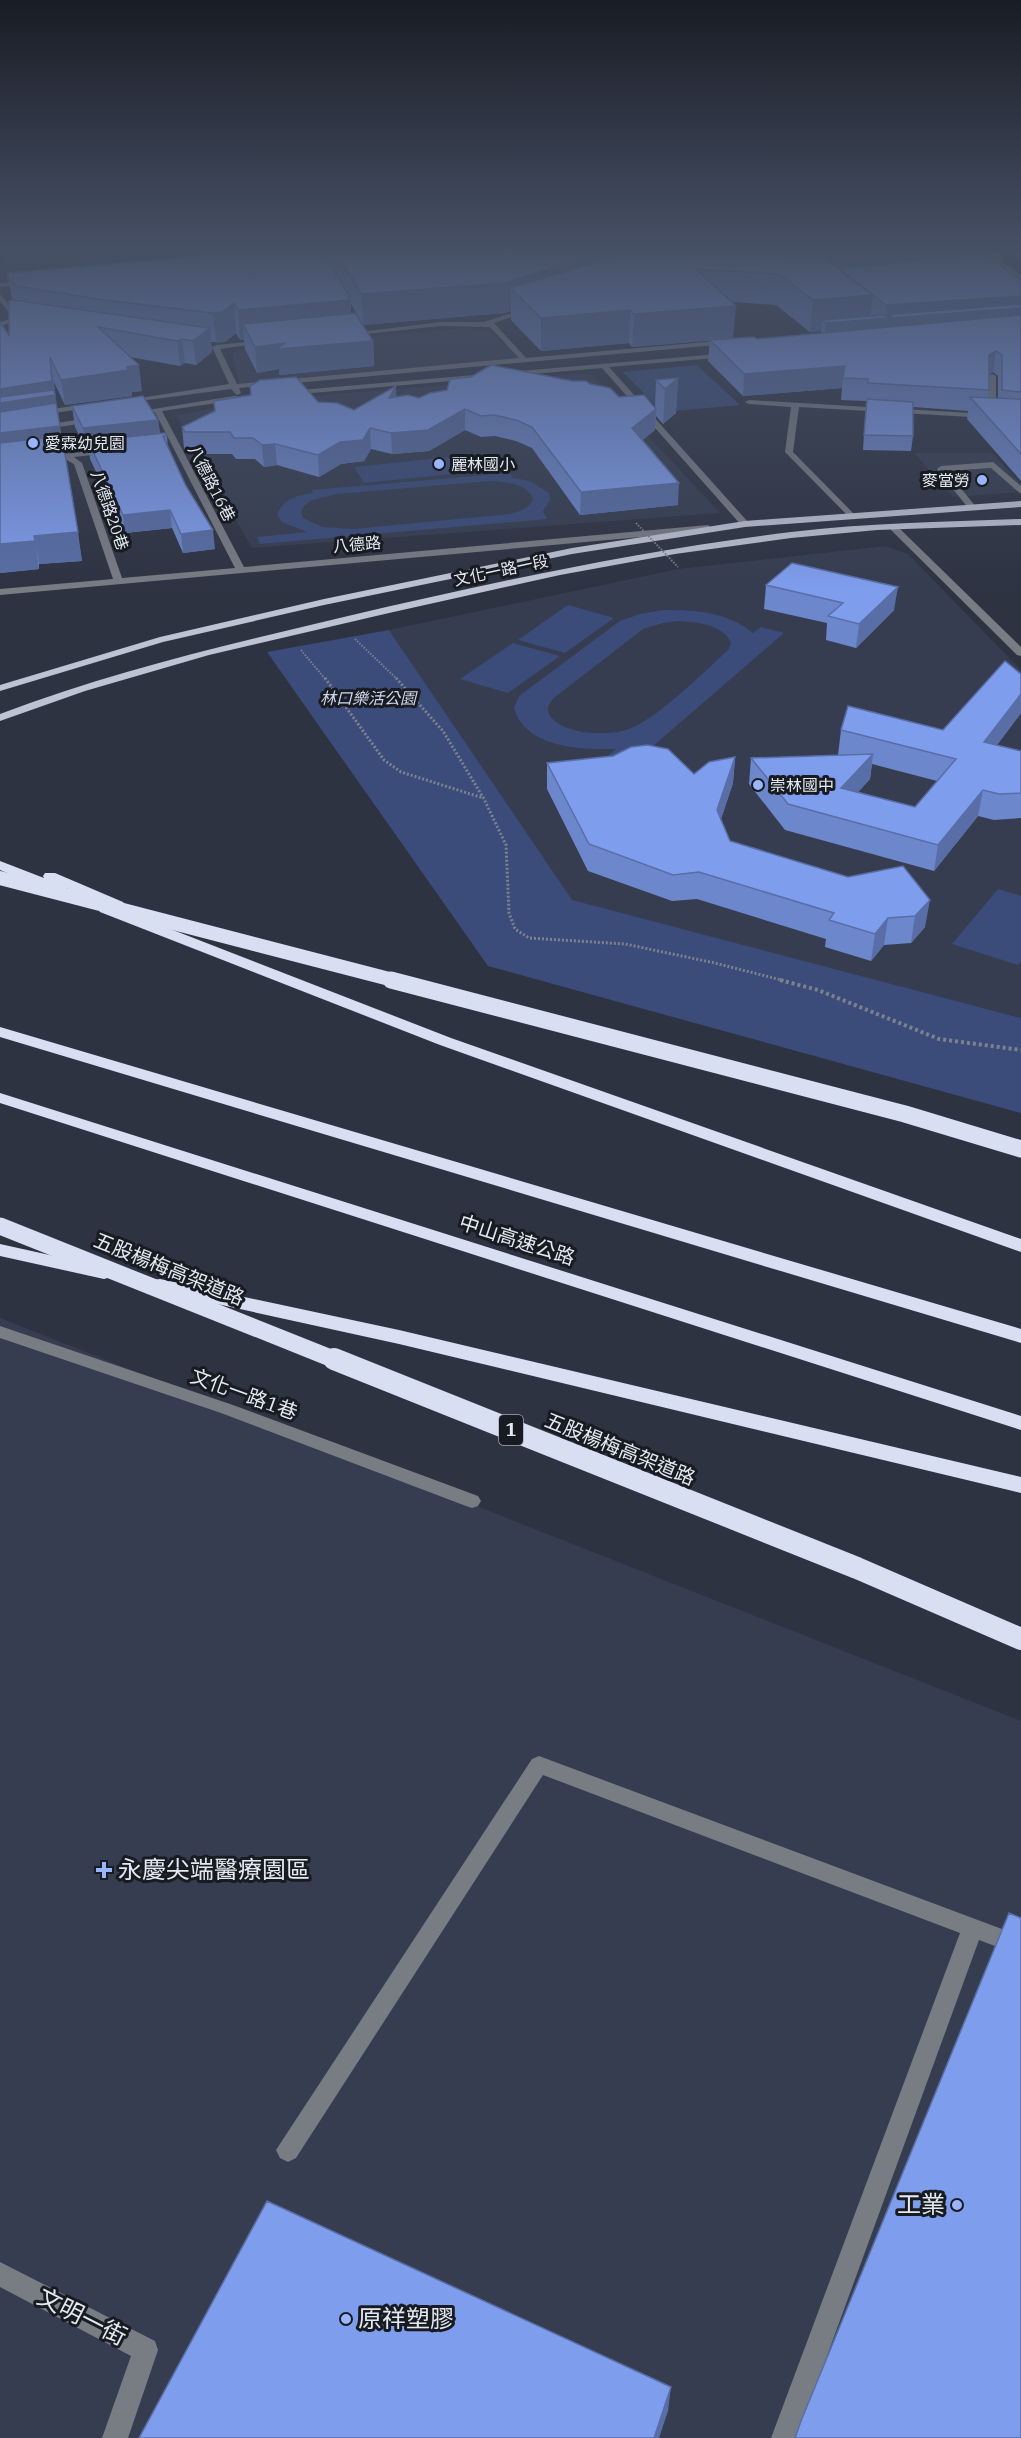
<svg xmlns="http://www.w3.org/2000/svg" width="1021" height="2438" font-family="'IBM Plex Serif','Noto Sans TC',serif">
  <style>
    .built { fill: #363d51 }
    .green { fill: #3b4c7a; fill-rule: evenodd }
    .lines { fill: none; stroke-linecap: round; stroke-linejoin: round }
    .path-far3 { stroke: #7d818e; stroke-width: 1.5; stroke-dasharray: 1.5 1.5; stroke-linecap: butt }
    .path-far2 { stroke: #7d818e; stroke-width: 2; stroke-dasharray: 1.5 1.5; stroke-linecap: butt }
    .path-far1 { stroke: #7d818e; stroke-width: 3; stroke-dasharray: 2 2; stroke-linecap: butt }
    .path { stroke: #7d818e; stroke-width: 4; stroke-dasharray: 3 3; stroke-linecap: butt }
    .minor { fill: #787c83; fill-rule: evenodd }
    .major { fill: #bdc3d2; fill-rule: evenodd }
    .highway { fill: #d8dff2; fill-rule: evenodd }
    .path-bridge { stroke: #7d818e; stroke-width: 2; stroke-dasharray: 1.5 1.5; stroke-linecap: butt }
    .highway-bridge-far2 { stroke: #d8dff2; stroke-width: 14 }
    .highway-bridge-far1 { stroke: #d8dff2; stroke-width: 17 }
    .highway-bridge { stroke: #d8dff2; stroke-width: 22 }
    .wall { fill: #6d87cc; fill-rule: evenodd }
    .shaded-wall { fill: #596ea6 }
    .building { fill: #7f9ded; stroke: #596ea6; stroke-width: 1.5 }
    .poi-dot { fill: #99b5fd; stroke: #191b22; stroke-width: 2 }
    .labels { text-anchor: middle; stroke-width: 6; stroke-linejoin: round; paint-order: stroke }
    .far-poi-label { font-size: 16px; fill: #e4e8f2; stroke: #191b22; text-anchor: start }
    .far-street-label { font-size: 16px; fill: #e4e8f2; stroke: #191b22 }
    .far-park-label { font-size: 16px; font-style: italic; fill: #cfd7ed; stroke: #191b22 }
    .shield { fill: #191b22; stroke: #a7aab4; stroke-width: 1.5 }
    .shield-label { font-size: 18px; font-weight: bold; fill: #e4e8f2 }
    .street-label { font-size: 20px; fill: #e4e8f2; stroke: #191b22 }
    .near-poi-label { font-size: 24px; fill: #e4e8f2; stroke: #191b22; text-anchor: start }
    .near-street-label { font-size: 24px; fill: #e4e8f2; stroke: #191b22 }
  </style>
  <rect width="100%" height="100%" fill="#2e3342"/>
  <!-- built -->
  <path class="built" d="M0,249H237L4,265L0,261Z
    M464,328L487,330L522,358L239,384L232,353L247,348Z
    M590,373L720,513L252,548L176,415L264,400Z
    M914,453H992L1021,484V492L953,497Z
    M885,546L908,554L1021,670V1018L572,901L389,630L678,569Z
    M0,1318L1021,1721V2438H0Z"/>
  <!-- green -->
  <path class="green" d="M697,365L740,405L662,412L623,372Z
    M486,453L499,469L364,483L354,467Z
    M510,473L513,478L530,481L549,493L550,500L543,511L547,519L260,544L257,537L307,532L282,522L277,515C282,499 298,495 313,493L312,490ZM490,481C504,482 528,483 533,499C529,509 520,511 510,514L353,529L322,527L303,518L301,512L304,506L312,500L337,494Z
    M568,605L614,618L565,653L518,640Z
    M664,610C697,610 727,612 753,633L761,627L784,633L624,771L599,764L616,749C581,750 525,748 514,708L519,696L620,621L640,614ZM677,621C697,622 721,624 731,642L729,649C705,671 657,719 629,729C615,734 598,734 583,732C572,730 558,726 551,717C545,709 549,703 555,697L643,629L663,623Z
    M389,630L572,900L1021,1018V1113L488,966L267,652Z
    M513,643L560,656L508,693L460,679Z
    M998,889L1021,896V961L1018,965L952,944Z"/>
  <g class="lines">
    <!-- path-far3 -->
    <path class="path-far3" d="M116,249L118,261
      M0,251L11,265"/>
    <!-- path-far2 -->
    <path class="path-far2" d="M355,639L398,680
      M301,650L326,680"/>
    <!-- path-far1 -->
    <path class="path-far1" d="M325,678L384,760L401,772L483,798
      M396,678L443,731L484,799L506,845L509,913L515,929L529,938L625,944L715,963L785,981"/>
    <!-- path -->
    <path class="path" d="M780,980L818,990L939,1039L1021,1050"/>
    <!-- minor -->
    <path class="minor" d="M978,249H985L1021,275V280Z
      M1006,249H1013L1021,254V259Z
      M32,281L30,284L0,287V283Z
      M0,294L19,317L26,318V322L17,321L0,326V322L13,318L0,301Z
      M530,307L532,310L494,323L526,358L728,340L732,342L728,344L239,388L241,393L237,395L231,389L125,403L121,401L229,384L212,347L216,345L265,340L269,342L220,349L237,384L519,358L490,327L440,326L348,336L344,334L440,322H484Z
      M730,353L727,357L609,367L748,522V526H742L602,368L288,395L284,393L288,391Z
      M992,374L996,376V414L1021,416V420L799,407L793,452L853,513V517L850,518L785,452L791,407L749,404L745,402L749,400L988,414V376Z
      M234,396H237V400L162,411L244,567L708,525L712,528L708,531L0,595V589L113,579L74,464L63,458L41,460L40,458L44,456L110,449L114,451L110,453L74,457L82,463L122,578L235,568L155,412L133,415L129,413Z
      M92,403H95V407L0,421V417Z
      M95,417L99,419L98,421L0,436V432Z
      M993,462L1021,486V494L991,468L947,471L976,507L972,510L969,509L937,469L941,466Z
      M891,526H897L1021,647V656L1017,655L891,530Z
      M0,1326L233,1405L478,1496L481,1501L478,1506L472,1508L466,1506L221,1413L0,1338Z
      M539,1756L1021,1936V1956L979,1940L797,2438H771L960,1933L543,1775L296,2158L288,2162L280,2158L276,2150L532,1759Z
      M0,2262L155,2341L158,2350L128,2438H102L131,2356L0,2287Z"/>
    <!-- major -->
    <path class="major" d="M1021,501V507L745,527L572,554L324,605L163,642L0,691V685L160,637L324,599L572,548L745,521Z
      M1021,519V525L877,530L791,538L675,554L560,575L389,613L209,655L85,691L0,721V714C113,671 230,644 348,616C494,582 641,550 791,532C867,523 944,522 1021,519Z"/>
    <!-- highway -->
    <path class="highway" d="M0,861L44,878L43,876L45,873H55L123,902L125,905L119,909L451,1038L1021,1239V1252L440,1045L100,912L98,909L105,905L66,888L65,893H55L0,870Z
      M0,1027L1021,1329V1343L0,1037Z
      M0,1093L1021,1416V1430L0,1103Z
      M0,1244L104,1267L111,1269L113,1273L111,1277L104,1279L0,1256Z
      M160,1279L399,1330L1021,1477V1493L399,1344L153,1290L151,1285L153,1280Z"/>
    <!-- path-bridge -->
    <path class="path-bridge" d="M636,523L678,567"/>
    <!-- highway-bridge-far2 -->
    <path class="highway-bridge-far2" d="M0,878L397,981"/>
    <!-- highway-bridge-far1 -->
    <path class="highway-bridge-far1" d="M391,980L905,1114L1021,1149
      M0,1226L338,1361"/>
    <!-- highway-bridge -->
    <path class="highway-bridge" d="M334,1359L857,1568L1021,1639"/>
  </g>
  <!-- wall -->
  <path class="wall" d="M200,249H986V253L1003,256L1001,266L1021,280V481L967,419L968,411L913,407V436L911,451L863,450L866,401L841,400L842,388L743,396L708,361L710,340L632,347L629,343L541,351L511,320V311L504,313L363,325L351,304V314L373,341L374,366L279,375V369L257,373L245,349L244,340H240L236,333L225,342H211L212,352L196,365L185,363L180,366L130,357L142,391L132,392V396L65,405L54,382L56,404L82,561L39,564V569L0,573L9,335L12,300L8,277L201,256ZM732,302L776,305L810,332L821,331V333L757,339L733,338ZM993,372L998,376V398H988L989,390V374Z
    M678,378L676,413L663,424L656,416L655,430L642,440L678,505L580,515L532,448L516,441L495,436L481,437L465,430L429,451L392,454L371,449L364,461L341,464L319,477L277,465L264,467L255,459H236L232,454H187L184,448L182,427L250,395V386L354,410L397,397L419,398L590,384L619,397L655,408L656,380Z
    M72,406L158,420L160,433L167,436L168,448L215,549L183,553L172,528L125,533L90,459L89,449L86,450L75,427Z
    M766,585L894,610L856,648L826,640L827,623L764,609Z
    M1021,674V713L997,745L1021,751V818L994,820L978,816L934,871L785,830L749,784L751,758L838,755L841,730H943ZM872,764L937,781L915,807L858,792L870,779Z
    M735,757L733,783L721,819L730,841L848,877L903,866L925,927L911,943L884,945L871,961L825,947L826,939L697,899L672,901L588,871L547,789V763L694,774Z"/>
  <!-- shaded-wall -->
  <path class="shaded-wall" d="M12,249H46L13,251Z
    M614,249H637L636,271L511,288V311L504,313L363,325L362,294Z
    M859,249H986L984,264L825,282L828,252Z
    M873,295L870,319L885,318L886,305L1021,296V328L824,343L826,323L822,320L821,331L810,332L813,300Z
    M350,297L352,326L243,324L244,340H240L238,310Z
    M234,303L236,333L225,342L216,343L213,313Z
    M736,306L733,339L632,347L634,314Z
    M630,310L629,343L541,351V318Z
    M210,328L212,352L196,365L193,341Z
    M182,339L185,363L180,366L177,341Z
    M373,341L374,366L279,375V369L257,373L255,347L285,343Z
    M996,351L993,372L986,376L989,355Z
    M50,357L59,421L0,430V389Z
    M139,365L142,391L132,392V396L65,405L61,380Z
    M845,366L842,388L743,396L744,374Z
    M678,378L676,413L663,424L665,389Z
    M396,386L397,406L389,398Z
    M465,409V430L429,451L392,454L391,433Z
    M656,409L655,430L631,450L632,428Z
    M158,420L161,441H88L89,449L86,450L83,428Z
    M60,426L64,452L0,460V433Z
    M370,428L371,449L364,461L341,464L319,477L318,455L340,442Z
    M275,444L277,465L264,467L262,445Z
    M679,483L678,505L580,515L581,492Z
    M170,510L172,528L125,533L123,515Z
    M213,530L215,549L183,553L181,534Z
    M78,532L82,561L39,564L34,536Z
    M35,541L39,569L0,573V544Z
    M898,587L894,610L856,648L859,624Z
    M1021,694V713L980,767L984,742Z
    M873,754L870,779L838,814L841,788Z
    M735,757L733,783L715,836L717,810Z
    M983,790L978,816L934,871L938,845Z
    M930,900L925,927L911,943L915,916Z
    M888,918L884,945L871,961L875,934Z
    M671,2387L668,2411L659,2438H654Z"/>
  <!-- building -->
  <path class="building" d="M200,249H321L350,297H348L350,300L238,310L234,303L222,312L213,313L105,300L16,286L8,277V273L201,256Z
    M333,249H614L504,283L362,294Z
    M639,249H674L825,259L873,295L813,300L779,274L696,269L736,306L634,314L630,310L541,318L511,288Z
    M781,249H859L828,252Z
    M997,252L1003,256L988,257L1021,280V296L886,305L839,269Z
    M13,300L210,328L193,341L182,339L177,341L98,327L139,365L127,367L129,370L61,380L50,357L52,381L0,389V322L9,335V301Z
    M1021,304V308L826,323L822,320L882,315L889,317L895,314Z
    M355,313L373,341L277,349L285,343L255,347L243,324Z
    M1021,315V392L1002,390V355L996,351L989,355V390L868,383V379L843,378L845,366L744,374L710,340L754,337L757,339Z
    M491,365L572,381H586L590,384L610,388L619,397L644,395L656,409L632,428L679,483L581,492L532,427L516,420L494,415L481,416L465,409L428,430L391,433L370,428L363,440L340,442L318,455L275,444L262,445L253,438H234L230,432H185L182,427L215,411L214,401L251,395L250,386L260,380L296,377L318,402L337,403L354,410L396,386L389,398L408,395L419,398L430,393L447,390L450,379L471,377Z
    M678,378L665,389L656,380Z
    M54,390L55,395L0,403V397Z
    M143,396L158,420L83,428L72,406Z
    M970,397L1021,399V454Z
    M867,399L913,402V436L864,435Z
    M56,403L60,426L0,433V412Z
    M165,433L167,436H163L186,486L213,530L181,534L170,510L123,515L88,441Z
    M62,436L78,532L34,536L35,541L0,544V443Z
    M792,563L898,587L859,624L828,616L843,603L766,585Z
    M1005,661L1021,674V694L984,742L1021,751V793L999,794L983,790L938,845L788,804L751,758L873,754L841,788L915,807L956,759L841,730L848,706L943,730Z
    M647,745L668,749L694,774L709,762L735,757L717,810L730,841L848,877L903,866L930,900L915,916L888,918L875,934L829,920L834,913L699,872L673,875L589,844L547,763L613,756L631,747Z
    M1009,1913L1021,1918V2438H795L801,2421Z
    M267,2201L671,2387L654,2438H139Z"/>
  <!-- sky -->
  <linearGradient id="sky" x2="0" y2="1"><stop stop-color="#191c24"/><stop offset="0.42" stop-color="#465065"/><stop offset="1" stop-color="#465065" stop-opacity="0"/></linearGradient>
  <rect width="1021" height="590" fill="url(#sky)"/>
  <!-- markers -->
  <g class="poi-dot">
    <circle cx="33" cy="443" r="6"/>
    <circle cx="439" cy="464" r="6"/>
    <circle cx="982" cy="480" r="6"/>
    <circle cx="758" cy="785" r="6"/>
    <path d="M101 1861h6v6h6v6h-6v6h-6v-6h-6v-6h6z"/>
    <circle cx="957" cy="2205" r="6"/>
    <circle cx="346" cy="2319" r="6"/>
  </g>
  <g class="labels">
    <!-- far-poi labels -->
    <g class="far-poi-label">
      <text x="45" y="449">愛霖幼兒園</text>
      <text x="451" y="470">麗林國小</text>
      <text x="970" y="486" text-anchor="end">麥當勞</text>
      <text x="770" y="791">崇林國中</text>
    </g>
    <!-- far-street labels -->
    <g class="far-street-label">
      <text transform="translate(212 483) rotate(63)" y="6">八德路16巷</text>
      <text transform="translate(110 510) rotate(71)" y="6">八德路20巷</text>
      <text transform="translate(357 544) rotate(-5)" y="6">八德路</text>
      <text transform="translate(501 570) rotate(-12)" y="6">文化一路一段</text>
    </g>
    <!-- far-park labels -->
    <g class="far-park-label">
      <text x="368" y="704">林口樂活公園</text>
    </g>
    <!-- shield labels -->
    <rect class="shield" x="499" y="1415" width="24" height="30" rx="4.5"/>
    <g class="shield-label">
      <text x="511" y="1436">1</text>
    </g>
    <!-- street labels -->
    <g class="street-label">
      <text transform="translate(517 1240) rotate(18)" y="7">中山高速公路</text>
      <text transform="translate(169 1269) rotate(22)" y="7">五股楊梅高架道路</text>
      <text transform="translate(244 1394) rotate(20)" y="7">文化一路1巷</text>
      <text transform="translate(620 1449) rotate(22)" y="7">五股楊梅高架道路</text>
    </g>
    <!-- near-poi labels -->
    <g class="near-poi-label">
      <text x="118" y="1878">永慶尖端醫療園區</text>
      <text x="945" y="2213" text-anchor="end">工業</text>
      <text x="358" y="2327">原祥塑膠</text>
    </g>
    <!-- near-street labels -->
    <g class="near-street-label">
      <text transform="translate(82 2317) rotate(27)" y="8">文明一街</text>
    </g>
  </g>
</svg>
